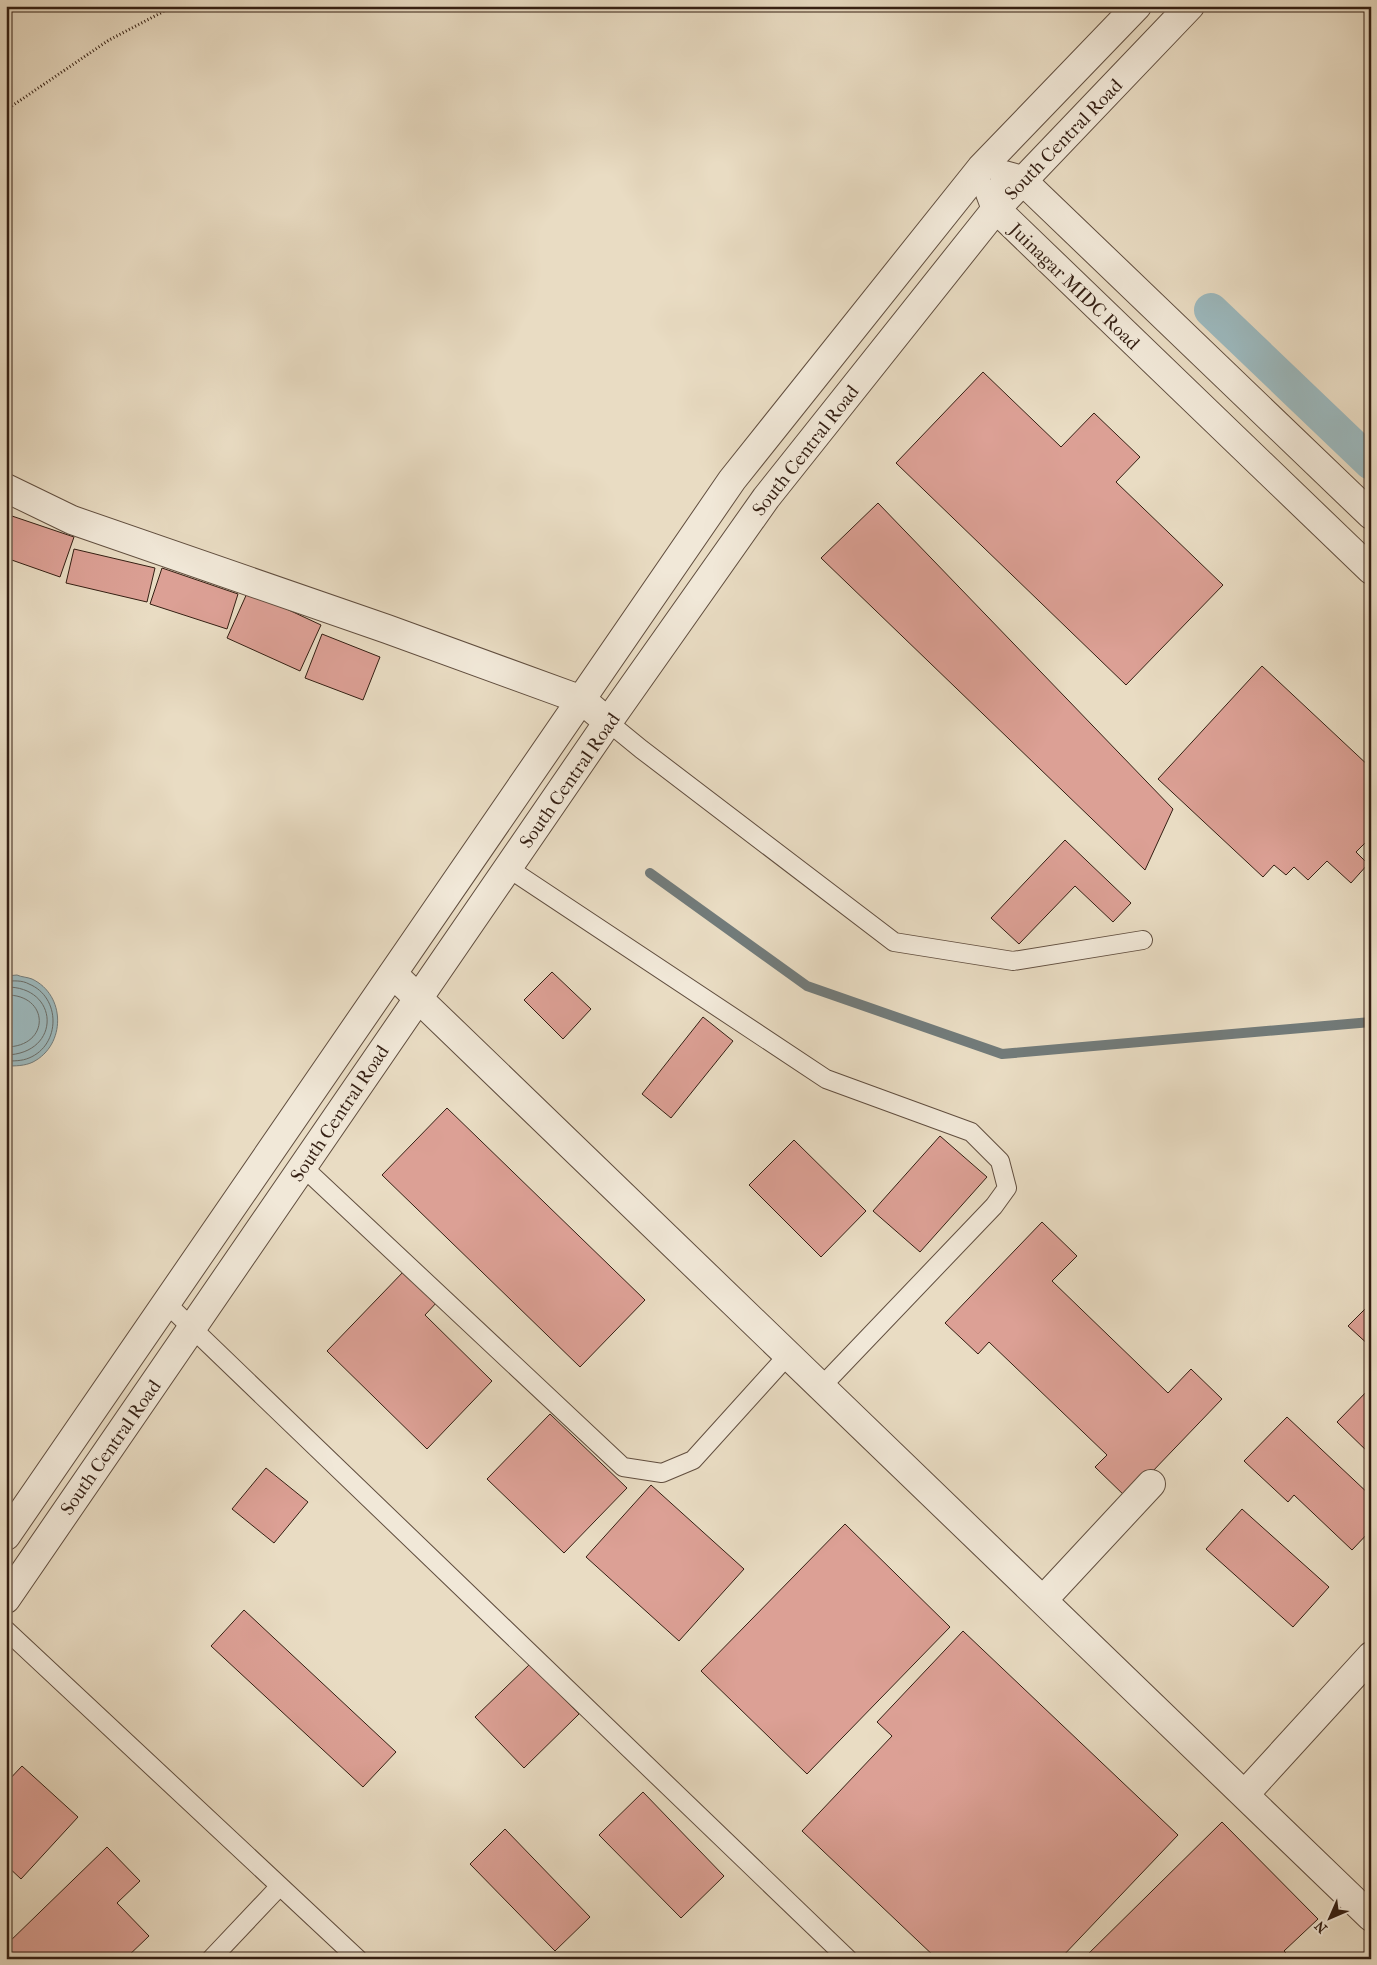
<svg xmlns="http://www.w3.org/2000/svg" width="1377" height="1965" font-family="'IM FELL French Canon',serif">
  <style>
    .water { fill: #9cb9be; stroke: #727b7a }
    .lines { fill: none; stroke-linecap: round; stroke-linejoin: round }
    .shore { stroke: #686c68; stroke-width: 1 }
    .stream { stroke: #727b7a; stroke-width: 10 }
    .canal { stroke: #9cb9be; stroke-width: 34 }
    .building { fill: #dca095; stroke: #341f13 }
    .service-casing { stroke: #614e3f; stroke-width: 20 }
    .minor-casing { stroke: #614e3f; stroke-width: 30 }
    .tertiary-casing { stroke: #614e3f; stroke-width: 30 }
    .path { stroke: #341f13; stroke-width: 3; stroke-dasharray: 1 2.5; stroke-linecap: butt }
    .service { stroke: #f1e8d8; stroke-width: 18 }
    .minor { stroke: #f1e8d8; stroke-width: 28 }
    .tertiary { stroke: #f1e8d8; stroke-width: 28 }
    .labels { text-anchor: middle; stroke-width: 5; stroke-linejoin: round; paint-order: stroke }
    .street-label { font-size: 19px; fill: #341f13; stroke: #f1e8d8 }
  </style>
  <rect width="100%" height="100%" fill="#e9dcc3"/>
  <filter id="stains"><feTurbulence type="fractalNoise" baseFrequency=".004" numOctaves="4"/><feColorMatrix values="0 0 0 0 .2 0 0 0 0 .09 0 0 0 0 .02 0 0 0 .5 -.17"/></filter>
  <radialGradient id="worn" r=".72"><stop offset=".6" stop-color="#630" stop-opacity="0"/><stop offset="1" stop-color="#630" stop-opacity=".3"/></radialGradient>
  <!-- water -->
  <path class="water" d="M17,975C21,977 27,977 32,979C66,995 66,1045 33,1062C25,1066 15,1066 6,1066V976Z"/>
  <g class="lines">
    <!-- shore -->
    <path class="shore" d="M6,981C14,981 22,980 29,984C61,997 61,1045 29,1058C22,1061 14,1061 6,1061
      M6,987C60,986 62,1054 6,1055
      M6,995C50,994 51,1047 6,1047"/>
    <!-- stream -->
    <path class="stream" d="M650,873L807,986L1002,1054L1371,1022"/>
    <!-- canal -->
    <path class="canal" d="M1211,310L1371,463"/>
  </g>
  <!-- building -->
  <path class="building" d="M983,372L1061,447L1094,413L1140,457L1116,482L1223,585L1126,685L896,463Z
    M878,503L1173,809L1145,870L821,558Z
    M6,514L74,537L60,577L6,558Z
    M74,549L155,568L147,602L66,583Z
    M162,568L238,594L227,629L150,604Z
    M248,591L321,625L300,671L227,638Z
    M322,634L380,657L363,700L305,678Z
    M1262,666L1371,768V837L1356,852L1368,864L1351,883L1327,861L1308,880L1294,867L1286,875L1274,865L1263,877L1158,779Z
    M1065,840L1131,903L1113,922L1075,886L1019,944L991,918Z
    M552,972L591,1009L563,1039L524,1000Z
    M703,1017L733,1041L671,1118L642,1094Z
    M447,1108L645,1300L580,1367L382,1175Z
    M940,1136L987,1177L920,1252L873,1211Z
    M794,1140L866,1211L821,1257L749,1185Z
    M1042,1222L1077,1256L1052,1281L1168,1393L1191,1369L1222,1399L1127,1498L1095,1467L1107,1455L989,1342L978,1354L945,1323Z
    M405,1270L438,1301L425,1315L492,1381L427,1449L327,1351Z
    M1371,1303V1347L1348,1326Z
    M1371,1387V1455L1337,1422Z
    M550,1414L627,1488L564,1553L487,1479Z
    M1287,1417L1371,1496V1530L1352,1550L1294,1495L1288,1502L1244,1461Z
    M266,1468L308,1502L274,1543L232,1509Z
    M651,1485L744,1569L679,1641L586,1557Z
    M1242,1509L1329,1587L1293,1627L1206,1549Z
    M845,1524L950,1627L807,1774L701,1671Z
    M244,1610L396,1752L363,1787L211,1646Z
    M963,1631L1178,1835L1060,1959H937L802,1831L892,1736L877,1722Z
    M530,1664L579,1714L524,1768L475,1717Z
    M22,1766L78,1817L21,1879L6,1865V1783Z
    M643,1792L724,1876L681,1918L599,1835Z
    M1222,1822L1318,1919L1284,1951L1292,1959H1083Z
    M505,1829L590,1917L555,1951L470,1864Z
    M107,1847L140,1881L117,1903L149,1936L125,1959H6V1945Z"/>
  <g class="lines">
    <!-- service casing -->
    <g class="service-casing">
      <path id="service" d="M608,722L641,749L894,942L1013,961L1143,940
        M508,868L826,1079L971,1132L1000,1161L1007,1188L994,1206L821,1387
        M303,1167L623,1467L662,1473L693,1460L788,1355
        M166,1303L848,1959
        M6,1630L358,1959
        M211,1959L280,1886"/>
    </g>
    <!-- minor casing -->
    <g class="minor-casing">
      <path id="minor" d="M6,488L72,520L387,629L582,700L608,722
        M393,974L1371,1917
        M1043,1600L1151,1484
        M1245,1794L1371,1656"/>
    </g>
    <!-- tertiary casing -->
    <g class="tertiary-casing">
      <path id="tertiary" d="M1004,175L1022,180L1371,515
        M990,193L996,209L1371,570
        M6,1536L732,480L981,168L1137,6
        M6,1599L608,722L766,498L996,209L1190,6"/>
    </g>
    <!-- path -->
    <path class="path" d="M6,110L109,40L174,6"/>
    <!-- service -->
    <use href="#service" class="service"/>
    <!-- minor -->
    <use href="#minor" class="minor"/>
    <!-- tertiary -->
    <use href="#tertiary" class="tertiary"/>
  </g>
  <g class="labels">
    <!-- street labels -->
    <g class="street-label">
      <text transform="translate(1063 139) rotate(-46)" y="7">South Central Road</text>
      <text transform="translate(1075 286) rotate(44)" y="7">Juinagar MIDC Road</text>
      <text transform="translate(805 450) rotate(-52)" y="7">South Central Road</text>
      <text transform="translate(569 780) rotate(-55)" y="7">South Central Road</text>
      <text transform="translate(339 1113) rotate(-56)" y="7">South Central Road</text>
      <text transform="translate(110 1447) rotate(-55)" y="7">South Central Road</text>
    </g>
  </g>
  <!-- margin -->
  <rect width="1377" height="1965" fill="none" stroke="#e9dcc3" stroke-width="25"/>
  <rect x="8" y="8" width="1362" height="1950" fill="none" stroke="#341f13" stroke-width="2.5"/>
  <rect x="12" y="12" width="1352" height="1940" fill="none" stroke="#341f13"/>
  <!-- north arrow -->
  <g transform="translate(1330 1918) rotate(225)" stroke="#f1e8d8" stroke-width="4" paint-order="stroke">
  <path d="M0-4L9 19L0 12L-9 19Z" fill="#341f13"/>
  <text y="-8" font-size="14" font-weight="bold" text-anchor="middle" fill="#341f13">N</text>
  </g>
  <rect width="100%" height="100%" filter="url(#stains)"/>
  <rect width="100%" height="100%" fill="url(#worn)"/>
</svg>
